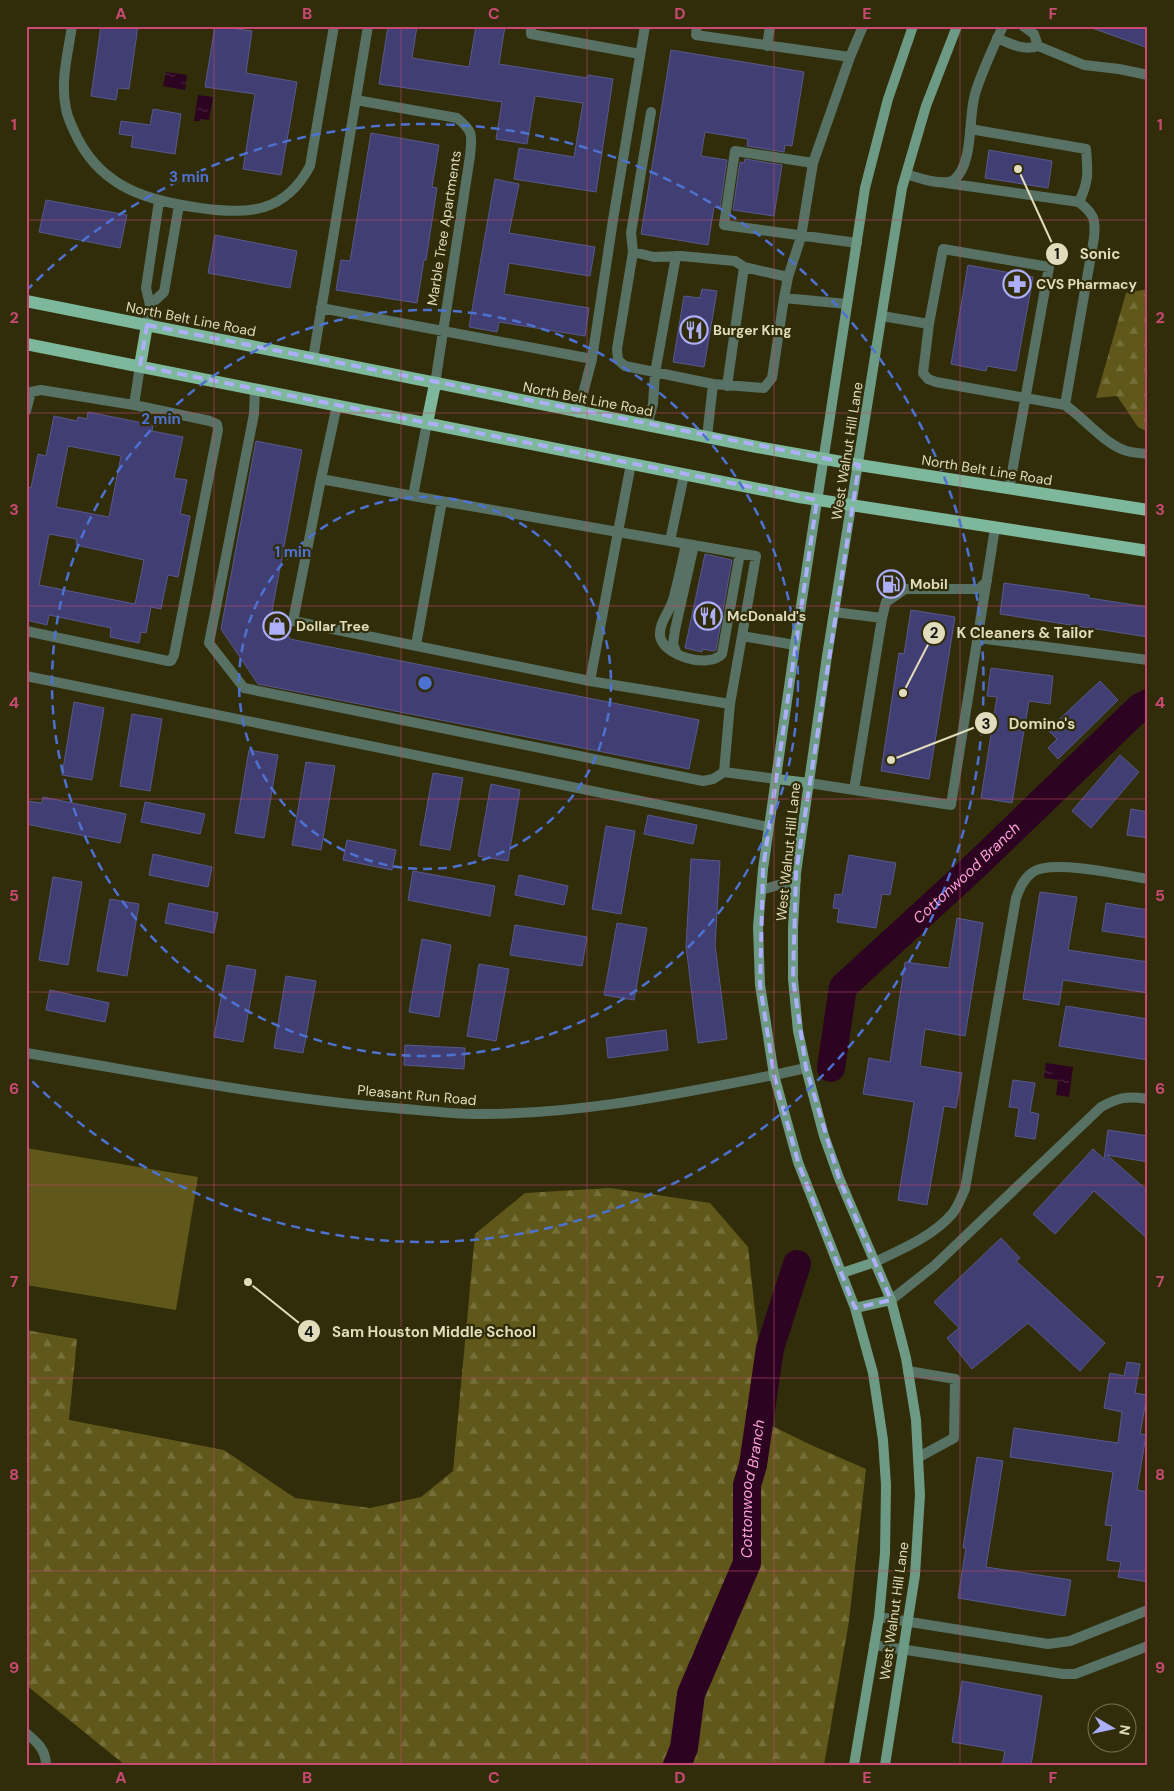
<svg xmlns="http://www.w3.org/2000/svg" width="1174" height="1791" font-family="'DM Sans',sans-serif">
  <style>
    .grass { fill: #5f581a }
    .forest { fill: url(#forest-firs) }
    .water { fill: url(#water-ripples) }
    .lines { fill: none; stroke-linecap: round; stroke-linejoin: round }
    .river { stroke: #2c0320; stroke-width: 28 }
    .building { fill: #403e72; stroke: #58588e; fill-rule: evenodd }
    .service { stroke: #577264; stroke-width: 10 }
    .minor { stroke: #577264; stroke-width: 10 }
    .tertiary { stroke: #577264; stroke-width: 10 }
    .secondary { stroke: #6d9a84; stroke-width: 10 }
    .primary { stroke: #7eb89c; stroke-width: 12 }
    .marked { fill: none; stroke: #adaffb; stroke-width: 4; stroke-dasharray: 10 6; stroke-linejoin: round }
    .grid { fill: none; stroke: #ca4973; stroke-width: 1; stroke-opacity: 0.55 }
    .ring { fill: none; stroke: #4e72d1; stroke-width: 2.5; stroke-dasharray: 9 6 }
    .labels { text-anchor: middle; stroke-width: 4.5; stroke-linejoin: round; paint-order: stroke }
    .street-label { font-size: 14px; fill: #e0dcbc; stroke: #312d0a }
    .poi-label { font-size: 14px; font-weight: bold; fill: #e0dcbc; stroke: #312d0a; text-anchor: start }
    .water-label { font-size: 15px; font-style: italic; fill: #fca1d9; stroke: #312d0a }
    .centre { fill: #4e72d1; stroke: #312d0a; stroke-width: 2.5 }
    .ring-label { font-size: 15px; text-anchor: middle; font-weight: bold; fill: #4e72d1; stroke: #312d0a; stroke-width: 4.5; stroke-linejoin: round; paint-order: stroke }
    .leader { fill: none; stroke: #e0dcbc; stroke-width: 2 }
    .callout-dot { fill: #e0dcbc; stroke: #312d0a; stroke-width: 2 }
    .mark-label { font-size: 15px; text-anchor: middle; font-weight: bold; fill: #111 }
    .callout-label { font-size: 15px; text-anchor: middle; font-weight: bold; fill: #e0dcbc; stroke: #312d0a; stroke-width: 4.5; stroke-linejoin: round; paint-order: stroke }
    .neatline { fill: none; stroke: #ca4973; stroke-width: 2 }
    .grid-label { font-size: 16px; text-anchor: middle; font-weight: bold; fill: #ca4973 }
  </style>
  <defs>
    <pattern id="forest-firs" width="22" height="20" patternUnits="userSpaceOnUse" patternTransform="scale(1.25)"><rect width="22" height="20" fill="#5f581a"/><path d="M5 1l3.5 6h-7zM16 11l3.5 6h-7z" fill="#766f39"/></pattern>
    <pattern id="water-ripples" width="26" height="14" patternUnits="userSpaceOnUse" patternTransform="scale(1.25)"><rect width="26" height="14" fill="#2c0320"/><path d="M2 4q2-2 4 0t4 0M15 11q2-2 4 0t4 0" fill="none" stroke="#4a273e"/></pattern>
  </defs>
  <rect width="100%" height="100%" fill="#312d0a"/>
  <!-- grass -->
  <path class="grass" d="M26,1148L198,1177L176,1310L26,1285Z"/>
  <!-- forest -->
  <path class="forest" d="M1148,289V432L1138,427L1117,396L1096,398L1126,293Z
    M610,1188L710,1203L748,1247L759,1348L760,1420L811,1445L866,1469L849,1621L824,1765H125L26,1685V1330L77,1339L69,1420L224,1450L295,1498L370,1508L421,1497L453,1471L475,1234L525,1193Z"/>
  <!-- water -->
  <path class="water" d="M166,72L187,75L185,90L163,86Z
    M198,95L213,97L209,120L200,119V121H194Z
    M1046,1063L1073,1067L1069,1097L1056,1095L1058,1080L1044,1078Z"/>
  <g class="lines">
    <!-- river -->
    <g class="river">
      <path id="s1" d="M831,1068L843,987L973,868L1140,707L1148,703"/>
      <path id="s2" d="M677,1765L684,1748L691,1694L747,1563V1485L753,1465L770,1348L797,1264"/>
    </g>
  </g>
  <!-- building -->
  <path class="building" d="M101,26H138L129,89L118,88L116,100L91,96Z
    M215,26L252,31L246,73L297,82L281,175L243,169L255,94L205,87Z
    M388,26H417L412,58L469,67L476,26H505L499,64L587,78L588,75L613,79L596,192L514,179L519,148L574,157L583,103L535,96L527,144L496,139L502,102L379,84Z
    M1092,26H1148V48L1092,28Z
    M671,50L804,72L792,146L785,145L784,152L747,146L748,139L705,132L701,156L727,160L720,208L714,207L708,245L641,234Z
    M153,109L181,114L175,154L131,147L133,136L119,134L121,121L150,125Z
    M371,133L439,145L432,187L437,188L426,260H424L417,303L336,290L341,260L350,261Z
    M989,150L1052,161L1048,188L985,178Z
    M745,159L782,165L774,216L733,210L740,162L744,163Z
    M495,179L519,184L509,233L595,247L590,276L509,263L504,294L589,308L585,336L499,322L497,332L469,327Z
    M46,200L127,215L120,248L39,232Z
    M215,235L297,251L290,288L208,273Z
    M968,265L1033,277L1016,371L987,366L986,371L951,364Z
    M702,289L717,291L704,367L673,362L684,296L700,298Z
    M88,412L153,425L152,431L183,437L174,478L187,480L180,514L190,516L178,577L168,575L161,609L151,607L146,633L141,632L139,643L110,637L111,628L49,615L47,625L26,620V487L31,488L38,454L46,456L54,416L77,421L78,417L87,419ZM68,446L121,456L109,517L56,507ZM49,534L77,539L76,545L144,560L135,604L39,585Z
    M256,441L302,450L272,611L290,639L699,720L689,769L258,684L221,629Z
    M705,554L732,560L716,650L714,651L702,649V652L685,648Z
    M896,571L903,583L885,594L878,583Z
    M1004,583L1089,595V598L1148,607V637L1000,614Z
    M911,610L955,617L929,779L881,771L899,653L904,654Z
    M991,668L1053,676L1050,704L1029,701L1012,803L981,798L997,697L987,696Z
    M1100,681L1118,700L1058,759L1048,748L1057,739L1048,730Z
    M74,702L104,708L92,780L62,775Z
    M132,714L162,719L150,791L120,786Z
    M249,750L278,755L264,838L235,833Z
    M1120,755L1139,772L1091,828L1072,811Z
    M306,762L335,766L321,850L292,845Z
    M433,773L463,778L450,850L420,845Z
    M491,784L520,790L508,861L478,856Z
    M43,797L126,814L120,843L26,824V801L42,803Z
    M145,802L205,814L200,834L141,822Z
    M1131,809L1148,812V838L1127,835Z
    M648,815L697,825L693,844L644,834Z
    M606,826L635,831L621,914L592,909Z
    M347,840L396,850L392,870L343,860Z
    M153,854L212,867L208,887L149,875Z
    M849,855L896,863L890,895L882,894L876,928L837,922L839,909L833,908L835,894L842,895Z
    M691,859L720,861L715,945L727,1039L698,1043L686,946Z
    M413,871L495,886L490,916L408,900Z
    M519,875L568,886L564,905L515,895Z
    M53,877L82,882L68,965L39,960Z
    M1040,892L1077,897L1068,950L1148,962V993L1063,980L1059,1005L1023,999Z
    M110,899L139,904L127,976L97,971Z
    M169,903L218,913L214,933L165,923Z
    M1106,903L1148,910V938L1102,931Z
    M957,918L983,923L965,1036L925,1029L920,1066L962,1073L956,1108L944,1106L927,1205L898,1200L914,1102L863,1094L869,1058L890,1062L905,962L949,968Z
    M617,923L647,928L634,1000L604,995Z
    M515,925L587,937L582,966L510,955Z
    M422,939L451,945L439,1017L409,1012Z
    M479,964L509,969L496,1041L467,1036Z
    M227,965L256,970L243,1042L214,1037Z
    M286,976L316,981L303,1053L274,1048Z
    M50,990L109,1003L105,1022L46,1010Z
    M1066,1006L1148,1019V1060L1059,1046Z
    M666,1030L668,1050L608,1058L606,1038Z
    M405,1045L465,1048L464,1069L404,1065Z
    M1013,1080L1035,1083L1030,1112L1039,1114L1035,1139L1015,1136L1019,1108L1009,1107Z
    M1108,1130L1148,1136V1162L1107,1155L1148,1191V1239L1094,1191L1055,1234L1033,1214L1093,1149L1104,1159Z
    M1001,1238L1020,1258L1016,1261L1105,1343L1080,1371L1028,1323L972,1369L947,1338L959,1328L934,1302Z
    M1127,1362L1140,1364L1135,1393L1147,1395L1140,1434L1146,1435L1137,1490L1148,1492V1582L1118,1577L1121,1562L1107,1560L1112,1526L1105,1525L1113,1472L1010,1457L1014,1428L1118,1443L1122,1412L1104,1408L1110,1373L1124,1376Z
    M977,1457L1003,1461L986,1567L1071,1580L1065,1616L958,1598L966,1548H963Z
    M962,1681L1042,1696L1031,1765H1002L1005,1751L952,1742Z"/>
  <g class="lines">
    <!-- service -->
    <path class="service" d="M72,26C68,53 60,82 66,109C68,120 74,131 79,141C105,189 150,201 200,208C248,215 285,213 310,166L334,26
      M531,26V34L640,54
      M697,26L696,35L850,57L813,163L801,237L788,277
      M997,38C1011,44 1024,51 1038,46L1034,34L1023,26
      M767,46L770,26
      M1038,46L1084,65L1119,69L1148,75
      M850,57L863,26
      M356,100L457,118C474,132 472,135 470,156L435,384
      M651,112L631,233L633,252L617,349L618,360L625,366L713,384L764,388L772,378L784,298L847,304
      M970,129L1086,149C1088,172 1089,181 1079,202
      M813,163L735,151L724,225L857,243
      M906,174C917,177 945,188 955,179C974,161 968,118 975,94C982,71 993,48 1003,26
      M946,183L1079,202C1094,214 1096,219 1094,238L1065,405
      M633,252L654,257L681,256L735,261L744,267L788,277L784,298
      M150,305L164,292L179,205
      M321,308L592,359
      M882,316L929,324L923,373L928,379L936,382L1065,405C1084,418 1104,443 1124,450C1131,453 1140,453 1148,454
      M929,324L943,249L1049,267L1009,489
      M147,325L150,305L146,288L159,201
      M313,359L368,26
      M727,386L744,267
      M255,389L254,414L209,643L244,688L703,781L713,779L724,772
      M26,411L31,392L41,390L134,405
      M578,413L592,359L613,220L645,26
      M427,423L413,496L618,532L590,681L730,704
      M647,426L653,404L655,373L676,256
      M707,437L713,384
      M631,464L618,532L670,541L684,475
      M321,479L337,405
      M413,496L321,479L293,621L590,681
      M670,541L756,556L742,636
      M686,544C682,563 678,582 673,600C669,613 659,622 660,636C663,656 709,669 722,654L740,553
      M834,612L882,618L886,602L905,589H979L987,581
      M26,631L168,661H171L174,655L218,430L217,424L210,421L134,405L140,366
      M978,638L1148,660
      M416,645L442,501
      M677,654L673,644L675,630L694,545
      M26,676L769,827
      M776,779L724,772L730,704L742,636L795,645
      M809,783L951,805L995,528
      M854,790L882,618
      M761,890L796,880
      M875,1262C902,1249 933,1236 952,1214C958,1207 961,1197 965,1189L1016,898C1020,888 1023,879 1033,872C1052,859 1123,875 1148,879
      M891,1300L934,1266L1101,1107C1119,1097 1127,1096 1148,1099
      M908,1371L955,1379L954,1438L919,1457
      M879,1617L1048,1644L1070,1641L1148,1610
      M874,1645L1063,1674H1075L1148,1646"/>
    <!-- minor -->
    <path class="minor" d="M774,1075L806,1068
      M26,1733C37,1742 46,1750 46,1765"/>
    <!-- tertiary -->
    <path class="tertiary" d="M26,1053C148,1073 270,1098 394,1108C421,1110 449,1114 477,1114C577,1115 676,1094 774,1075"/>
    <!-- secondary -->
    <path class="secondary" d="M776,779L809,783
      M842,1273L875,1262
      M855,1308L891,1300
      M854,1765L879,1617L885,1553L886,1485L883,1440L873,1373L855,1308L798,1162L774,1075L760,985L758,927L763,869L795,645L865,188L888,99L913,26
      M885,1765L915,1575L920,1495L916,1420L906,1358L891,1300L839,1178L824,1136L806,1068L798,1031L793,979V928L796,873L827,656L902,188L926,106L957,26"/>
    <!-- primary -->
    <path class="primary" d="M26,301L757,447L859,465L1148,510
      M26,344L799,497L1148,551
      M140,366L147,325
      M427,423L435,384"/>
  </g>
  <!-- marked area -->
  <path class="marked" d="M147,325L859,465L796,873L793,979L806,1068L839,1178L891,1300L855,1308L798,1162L774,1075L760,985L763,869L817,500L140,366Z"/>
  <!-- grid -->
  <path class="grid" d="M214,26V1765M401,26V1765M587,26V1765M774,26V1765M960,26V1765M26,220H1148M26,413H1148M26,606H1148M26,799H1148M26,992H1148M26,1185H1148M26,1378H1148M26,1571H1148"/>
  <!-- distance rings -->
  <g class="ring">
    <circle cx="425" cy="683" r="186"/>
    <circle cx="425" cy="683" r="373"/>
    <path d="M26 291A559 559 0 1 1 26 1075"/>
  </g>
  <!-- icons -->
  <defs>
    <g id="pharmacy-ring" transform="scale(1.4375)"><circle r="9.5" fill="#312d0a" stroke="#adaffb" stroke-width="1.5"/><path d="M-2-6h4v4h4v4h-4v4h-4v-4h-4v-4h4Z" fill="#adaffb"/></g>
    <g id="restaurant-ring" transform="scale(1.4375)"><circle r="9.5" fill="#312d0a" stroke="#adaffb" stroke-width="1.5"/><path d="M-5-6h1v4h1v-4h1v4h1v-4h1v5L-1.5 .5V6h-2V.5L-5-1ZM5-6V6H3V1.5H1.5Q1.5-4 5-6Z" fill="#adaffb"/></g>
    <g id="fuel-ring" transform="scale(1.4375)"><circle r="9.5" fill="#312d0a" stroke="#adaffb" stroke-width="1.5"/><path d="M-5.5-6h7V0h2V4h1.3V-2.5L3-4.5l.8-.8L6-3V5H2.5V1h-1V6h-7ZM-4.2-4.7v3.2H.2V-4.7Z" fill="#adaffb"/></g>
    <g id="shop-ring" transform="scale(1.4375)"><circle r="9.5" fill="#312d0a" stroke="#adaffb" stroke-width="1.5"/><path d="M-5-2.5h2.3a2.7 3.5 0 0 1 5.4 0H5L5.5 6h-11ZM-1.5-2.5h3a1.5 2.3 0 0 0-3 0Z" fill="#adaffb"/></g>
  </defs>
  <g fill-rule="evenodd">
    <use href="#pharmacy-ring" x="1017" y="284"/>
    <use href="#restaurant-ring" x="694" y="330"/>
    <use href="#fuel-ring" x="891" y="584"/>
    <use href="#restaurant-ring" x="708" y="616"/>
    <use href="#shop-ring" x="277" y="626"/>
  </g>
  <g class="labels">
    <!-- street labels -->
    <g class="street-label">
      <text transform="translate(444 228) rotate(-81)" y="5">Marble Tree Apartments</text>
      <text transform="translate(191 319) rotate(11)" y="5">North Belt Line Road</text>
      <text transform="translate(588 399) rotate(11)" y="5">North Belt Line Road</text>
      <text transform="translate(847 451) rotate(-81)" y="5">West Walnut Hill Lane</text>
      <text transform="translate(987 470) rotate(9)" y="5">North Belt Line Road</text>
      <text transform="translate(788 852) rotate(-84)" y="5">West Walnut Hill Lane</text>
      <text transform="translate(417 1095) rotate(5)" y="5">Pleasant Run Road</text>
      <text transform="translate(894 1611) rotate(-82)" y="5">West Walnut Hill Lane</text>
    </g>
    <!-- poi labels -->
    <g class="poi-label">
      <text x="1036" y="289">CVS Pharmacy</text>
      <text x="713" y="335">Burger King</text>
      <text x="910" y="589">Mobil</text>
      <text x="727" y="621">McDonald's</text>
      <text x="296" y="631">Dollar Tree</text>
    </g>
    <!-- water labels -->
    <g class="water-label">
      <text dy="5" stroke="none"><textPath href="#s1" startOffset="250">Cottonwood Branch</textPath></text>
      <text dy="5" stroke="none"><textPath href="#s2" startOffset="290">Cottonwood Branch</textPath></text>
    </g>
  </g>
  <circle cx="425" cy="683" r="8" class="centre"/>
  <g class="ring-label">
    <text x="189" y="182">3 min</text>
    <text x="161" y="424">2 min</text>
    <text x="293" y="557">1 min</text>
  </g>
  <!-- callouts -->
  <path class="leader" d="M1018 169L1057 254M903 693L934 633M891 760L986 723M248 1282L309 1331"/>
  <g class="callout-dot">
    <circle cx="1018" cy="169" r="5"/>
    <circle cx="903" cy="693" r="5"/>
    <circle cx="891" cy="760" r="5"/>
    <circle cx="248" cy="1282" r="5"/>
    <circle cx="1057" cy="254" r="12"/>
    <circle cx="934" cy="633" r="12"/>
    <circle cx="986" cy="723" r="12"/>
    <circle cx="309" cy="1331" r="12"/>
  </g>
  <g class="mark-label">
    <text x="1057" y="259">1</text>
    <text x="934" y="638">2</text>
    <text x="986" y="729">3</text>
    <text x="309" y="1337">4</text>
  </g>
  <g class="callout-label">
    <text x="1100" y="259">Sonic</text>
    <text x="1025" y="638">K Cleaners &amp; Tailor</text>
    <text x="1042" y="729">Domino's</text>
    <text x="434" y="1337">Sam Houston Middle School</text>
  </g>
  <!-- border -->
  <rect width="1174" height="1791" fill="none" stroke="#312d0a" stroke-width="55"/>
  <!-- north arrow -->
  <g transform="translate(1112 1728) rotate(99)"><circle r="24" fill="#312d0a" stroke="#777351"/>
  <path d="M0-4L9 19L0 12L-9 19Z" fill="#adaffb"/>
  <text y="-8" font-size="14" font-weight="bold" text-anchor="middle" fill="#e0dcbc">N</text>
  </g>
  <rect x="28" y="28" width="1118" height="1736" class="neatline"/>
  <g class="grid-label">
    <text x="121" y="19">A</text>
    <text x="307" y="19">B</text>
    <text x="494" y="19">C</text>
    <text x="680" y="19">D</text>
    <text x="867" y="19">E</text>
    <text x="1053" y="19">F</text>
    <text x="14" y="130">1</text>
    <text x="1160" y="130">1</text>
    <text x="14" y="323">2</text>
    <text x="1160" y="323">2</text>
    <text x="14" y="515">3</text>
    <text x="1160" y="515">3</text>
    <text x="14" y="708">4</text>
    <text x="1160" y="708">4</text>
    <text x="14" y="901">5</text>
    <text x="1160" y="901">5</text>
    <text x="14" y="1094">6</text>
    <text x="1160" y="1094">6</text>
    <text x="14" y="1287">7</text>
    <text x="1160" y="1287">7</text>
    <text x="14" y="1480">8</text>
    <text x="1160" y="1480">8</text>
    <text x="14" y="1673">9</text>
    <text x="1160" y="1673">9</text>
    <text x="121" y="1783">A</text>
    <text x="307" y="1783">B</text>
    <text x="494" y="1783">C</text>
    <text x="680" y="1783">D</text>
    <text x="867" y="1783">E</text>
    <text x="1053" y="1783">F</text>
  </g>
</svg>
